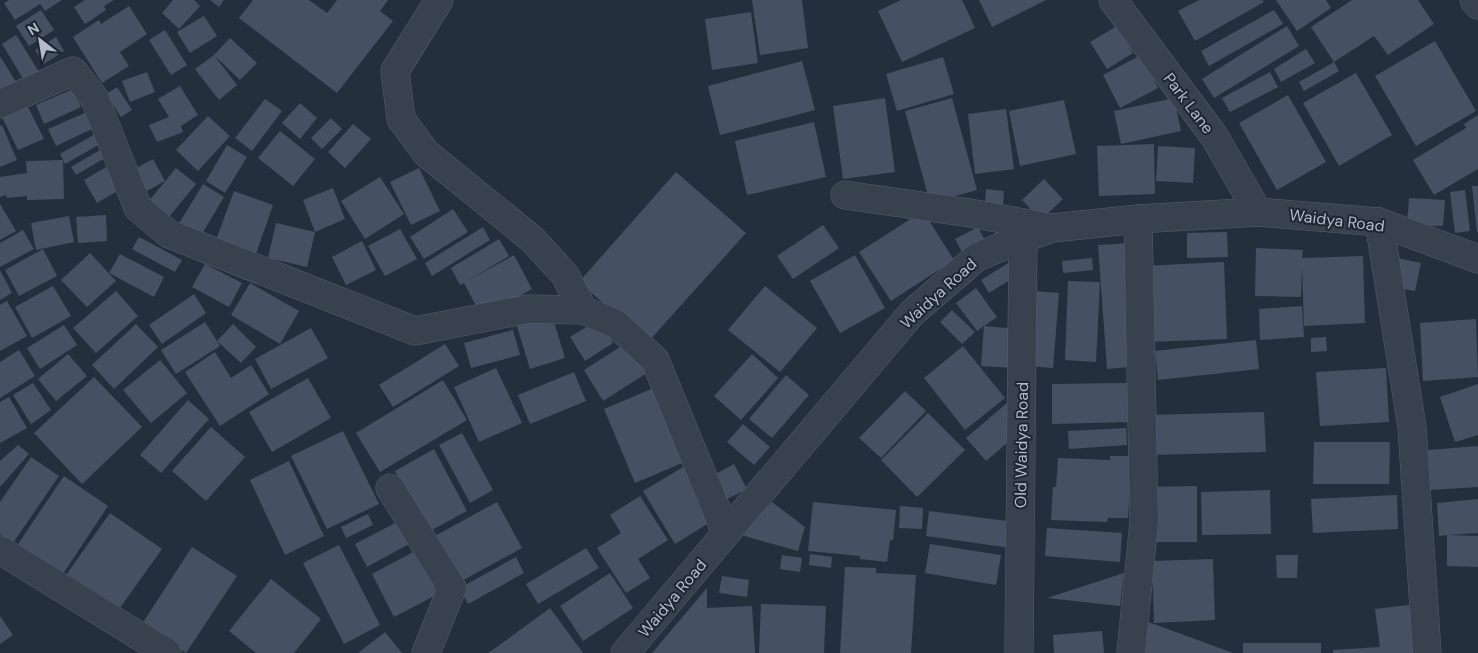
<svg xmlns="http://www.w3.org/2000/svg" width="1478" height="653" font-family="'DM Sans',sans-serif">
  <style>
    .building { fill: #455162 }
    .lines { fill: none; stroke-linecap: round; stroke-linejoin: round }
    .minor-casing { stroke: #565f6c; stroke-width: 29 }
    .tertiary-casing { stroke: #565f6c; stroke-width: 29 }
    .minor { stroke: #38414e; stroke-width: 28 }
    .tertiary { stroke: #38414e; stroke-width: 28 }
    .labels { text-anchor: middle; stroke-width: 4; stroke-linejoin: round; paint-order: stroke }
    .street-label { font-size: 16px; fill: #b4bcc9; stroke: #1d2633 }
  </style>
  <rect width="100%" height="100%" fill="#242f3e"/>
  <!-- building -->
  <path class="building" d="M9,0H62L45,11L40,4L15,20L4,3Z
    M85,0H114L104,6L106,10L85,24L74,7Z
    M173,0H194L200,6L179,29L162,13Z
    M210,0H224L219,7Z
    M253,0H309L327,13L337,0H388L380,11L393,21L337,93L239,18Z
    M752,0H802L808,48L760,55Z
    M901,0H962L975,28L902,62L878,11Z
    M979,0H1046L992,27Z
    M1199,0H1262L1264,2L1195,41L1178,11Z
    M1276,0H1326L1331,8L1297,31Z
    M1352,0H1418L1434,24L1388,55L1374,36L1334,62L1311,27Z
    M129,6L147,34L120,52L129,66L102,83L73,37L99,20L101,24Z
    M41,10L54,30L29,46L16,26Z
    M1274,10L1283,24L1209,66L1201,51Z
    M751,12L758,63L712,70L705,19Z
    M204,16L217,36L190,53L177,32Z
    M1117,26L1133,53L1107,69L1090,42Z
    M1287,26L1299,46L1214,98L1202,79Z
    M165,30L187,65L171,75L149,40Z
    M16,35L39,72L25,82L2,44Z
    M56,37L64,51L44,64L35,50Z
    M230,38L257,63L240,80L214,55L237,85L219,100L195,69L214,55Z
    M1435,41L1476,111L1416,146L1375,76Z
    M1306,49L1315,63L1281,82L1274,69Z
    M1141,55L1158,88L1120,108L1103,75Z
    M0,56L16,82L0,92Z
    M943,57L954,94L897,111L886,74Z
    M802,61L815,110L720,135L708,86Z
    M1334,62L1339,71L1304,91L1299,82Z
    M147,72L155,92L130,102L122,81Z
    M1270,72L1278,87L1230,112L1222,98Z
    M1356,73L1392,135L1339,166L1303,103Z
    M180,86L198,115L181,126L183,132L157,142L149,125L169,117L158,99Z
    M117,87L132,110L121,117L106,94Z
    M73,89L81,107L44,124L36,105Z
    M1288,95L1326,162L1277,190L1239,123Z
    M885,98L895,172L843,179L833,106Z
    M952,98L977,190L930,203L905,111Z
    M1174,98L1181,131L1121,144L1114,111Z
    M265,99L282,111L252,151L235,138Z
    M1064,100L1076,154L1020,166L1009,111Z
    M300,103L317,118L300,139L282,123Z
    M27,105L44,139L18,150L2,117Z
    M1006,109L1014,169L975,174L968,114Z
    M87,112L94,128L56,146L48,129Z
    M1478,115V169L1434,195L1413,160L1466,128L1464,124Z
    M208,116L230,136L198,171L176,150Z
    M331,118L342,129L322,149L311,138Z
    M814,122L826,177L747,195L735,141Z
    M353,124L371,139L345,168L328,152Z
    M2,125L17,160L0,167V126Z
    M280,131L315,159L293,186L258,158Z
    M97,133L102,143L65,164L63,160L64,199L27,200V196L7,198L6,195L0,197V177L27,173L26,161L63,160L60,154Z
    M1154,144L1155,194L1099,196L1097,146Z
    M227,145L247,157L225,193L206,181Z
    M1158,146L1195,148L1193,183L1156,181Z
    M100,150L105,158L76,175L71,167Z
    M153,159L165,181L145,192L133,170Z
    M106,167L119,190L97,203L84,180Z
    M176,168L196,184L164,223L144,207Z
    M419,168L440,211L411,225L390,182Z
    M676,172L746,233L648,342L579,282Z
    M380,177L404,214L365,239L341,201Z
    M1044,179L1063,199L1041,220L1022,200Z
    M203,184L224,197L196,244L175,230Z
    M1472,186H1478V232H1477Z
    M333,188L345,219L315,232L303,200Z
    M986,189L1004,191L1003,205L985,204Z
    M1465,190L1470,231L1455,233L1450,192Z
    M234,191L273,205L256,254L216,240Z
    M1409,198L1445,200L1443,226L1407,225Z
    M0,204L16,231L0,240Z
    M453,209L468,232L424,259L410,237Z
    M923,211L954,260L891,301L859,252Z
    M106,215L107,241L78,243L76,217Z
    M69,216L74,242L36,250L31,223Z
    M276,223L315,232L307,267L268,258Z
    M823,225L839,248L793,279L777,256Z
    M483,227L490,240L432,276L425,263Z
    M978,227L986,242L963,254L955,239Z
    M400,229L417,259L385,276L368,246Z
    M23,230L34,249L0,267V243Z
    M1227,232L1228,257L1187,258V233Z
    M139,237L182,260L175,272L132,249Z
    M499,239L509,256L469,280L514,255L532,289L482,317L464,283L460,285L451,268Z
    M362,241L376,270L346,285L332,257Z
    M1131,243L1139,366L1107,369L1098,245Z
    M1256,248L1303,250L1302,258L1363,256L1365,323L1304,326L1302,266L1301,297L1255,296Z
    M43,249L57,276L19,296L5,270Z
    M90,253L116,281L87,307L61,280Z
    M120,254L164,277L154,297L109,273Z
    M855,255L885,308L840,333L810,281Z
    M1092,258L1093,270L1063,273L1062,261Z
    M1397,258L1421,263L1415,291L1392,287Z
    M1010,262L1018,275L989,293L981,280Z
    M1224,262L1227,339L1145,342L1142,266Z
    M205,264L242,283L229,307L192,287Z
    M0,270L12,293L0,300Z
    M1068,281L1100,282L1096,362L1065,360Z
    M250,283L299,311L280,344L231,315Z
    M53,286L71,316L32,338L15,307Z
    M765,286L817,328L780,372L728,330Z
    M976,288L997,317L984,326L1017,329L1014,368L981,366L984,326L977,331L956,303Z
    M116,291L138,316L96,353L73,328Z
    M1033,291L1059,293L1053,368L1027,366Z
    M194,294L206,313L162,344L149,325Z
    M7,301L27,336L0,351V305Z
    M1302,306L1304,337L1260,340L1259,309Z
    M952,310L975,332L962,344L940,322Z
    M551,312L565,358L530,369L516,323Z
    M1476,319L1478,377L1423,381L1420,323Z
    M598,320L613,343L585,361L570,337Z
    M205,322L220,346L176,374L161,350Z
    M136,324L158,347L114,389L92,365Z
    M233,324L256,347L241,363L217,341Z
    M64,325L77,345L40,369L27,348Z
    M311,328L328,358L271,389L255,359Z
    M513,330L520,355L471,368L464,343Z
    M1326,337L1327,351L1311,352V338Z
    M631,340L650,371L603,401L584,370Z
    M1256,340L1259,369L1158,380L1155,351Z
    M445,344L459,366L393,407L379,385Z
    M963,346L1005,398L965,430L924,378Z
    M19,350L35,376L0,398V362Z
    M215,352L231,378L251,365L269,394L220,426L185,372Z
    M68,354L87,376L56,401L38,379Z
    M752,354L778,378L741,420L714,396Z
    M160,360L187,393L151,423L123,390Z
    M496,368L522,423L479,442L454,387Z
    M1386,368L1389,422L1320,426L1316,372Z
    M574,372L586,401L530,424L518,395Z
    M786,375L809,395L772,438L749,419Z
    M94,377L142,427L82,484L34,433Z
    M308,378L331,418L272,452L249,412Z
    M443,380L467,420L380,472L356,433Z
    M33,383L51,410L31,424L13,395Z
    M1128,383L1129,422L1052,424V384Z
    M1478,384V435L1455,442L1440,397Z
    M656,387L687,461L635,483L604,409Z
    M905,391L926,411L881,458L859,438Z
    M9,397L27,428L0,443V402Z
    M188,400L209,419L161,473L140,455Z
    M1007,403L1026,427L986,461L966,438Z
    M1264,412L1266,452L1148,455L1147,415Z
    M928,413L965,450L917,497L881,460Z
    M743,424L770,447L754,465L727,442Z
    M211,427L245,457L206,501L172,471Z
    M1126,428L1127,445L1069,449L1068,431Z
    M343,431L379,504L327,529L291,456Z
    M462,433L493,490L470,503L439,445Z
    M1314,442H1390L1389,484H1313Z
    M18,445L29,454L0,487V461Z
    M1478,446V487L1430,490L1428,450Z
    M434,449L467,511L428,532L395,471Z
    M1110,456H1131L1128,518H1108L1107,522L1051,520L1053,487H1056L1058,458L1110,460Z
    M31,457L59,476L13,543L0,534V502Z
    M289,461L324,536L285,555L250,480Z
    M734,464L747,489L727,499L714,475Z
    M685,466L717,518L675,544L643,491Z
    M64,476L108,506L57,583L12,553Z
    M1197,486V542H1148V487Z
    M1270,490L1271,534L1202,535L1201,492Z
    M1397,495L1398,529L1313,533L1311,499Z
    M640,496L668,540L638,559L650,578L626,593L597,548L621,533L610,515Z
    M1478,499V533L1449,535L1478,536V567L1447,566V535L1439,536L1437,503Z
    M497,502L522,548L458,583L433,537Z
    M772,502L805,527L798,551L741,535Z
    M813,502L896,510L893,540H890L887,562L860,559V556L808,551Z
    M900,506L923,508L922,529L899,528Z
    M929,511L1015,522L1011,548L926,536Z
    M110,513L162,549L117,612L66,575Z
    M368,514L373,525L346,538L341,527Z
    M397,522L409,544L367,567L355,544Z
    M1047,528L1122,533L1120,562L1045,556Z
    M930,544L1001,555L996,585L925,573Z
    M339,545L380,625L344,644L303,563Z
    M192,547L237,576L186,653L142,624Z
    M586,548L599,568L538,604L526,584Z
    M415,551L438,594L394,617L372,574Z
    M810,554L832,557L831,568L809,565Z
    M782,555L802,558L800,572L780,569Z
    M1276,555H1298L1297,578H1277Z
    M516,557L524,573L468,604L460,588Z
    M1213,559L1215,620L1154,623L1152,561Z
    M845,567L876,568V573L916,575L911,653H840Z
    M610,573L633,608L583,641L560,606Z
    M1124,573L1120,606L1047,598Z
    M722,576L749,580L747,597L719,593Z
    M271,579L321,619L294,653H256L229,631Z
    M707,588V608L752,606L755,653H652Z
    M761,604L826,606L824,653H759Z
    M1409,605L1415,653H1333V650L1380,647L1375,609Z
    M550,608L583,653H488L498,646Z
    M0,616L13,635L0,644Z
    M1143,620L1233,653H1139Z
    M1102,631L1104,653H1054L1053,635Z
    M385,632L402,653H358Z
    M1243,643H1321V653H1243Z"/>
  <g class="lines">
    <!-- minor casing -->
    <g class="minor-casing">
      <path id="minor" d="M439,0L395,71L401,119L426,153L532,239L565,275L583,310
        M1113,0L1214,136L1258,212
        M1474,0L1478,5
        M0,104L73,71L95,99L138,208L169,234L415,331L528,309L583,310L616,324L655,360L726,533
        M845,195L970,213L1051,228
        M1379,222L1412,427L1427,653
        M390,488L452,588L426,653
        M0,550L167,653
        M1019,653L1023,238
        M1131,653L1144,522L1138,219"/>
    </g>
    <!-- tertiary casing -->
    <g class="tertiary-casing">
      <path id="tertiary" d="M625,653L912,313L977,257L1023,238L1053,228L1138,219L1258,212L1379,222L1478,259"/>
    </g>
    <!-- minor -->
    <use href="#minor" class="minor"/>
    <!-- tertiary -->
    <use href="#tertiary" class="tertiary"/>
  </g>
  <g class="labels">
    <!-- street labels -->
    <g class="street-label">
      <text transform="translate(1189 103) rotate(53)" y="6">Park Lane</text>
      <text transform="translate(1337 220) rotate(7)" y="6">Waidya Road</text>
      <text transform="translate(938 293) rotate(-42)" y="6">Waidya Road</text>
      <text transform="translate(1021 445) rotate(-89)" y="6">Old Waidya Road</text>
      <text transform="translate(672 598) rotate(-50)" y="6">Waidya Road</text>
    </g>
  </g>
  <!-- north arrow -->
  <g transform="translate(40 40) rotate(329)" stroke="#1d2633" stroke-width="4" paint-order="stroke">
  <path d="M0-4L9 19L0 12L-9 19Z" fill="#b4bcc9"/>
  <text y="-8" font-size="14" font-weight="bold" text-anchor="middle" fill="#b4bcc9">N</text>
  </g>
</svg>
